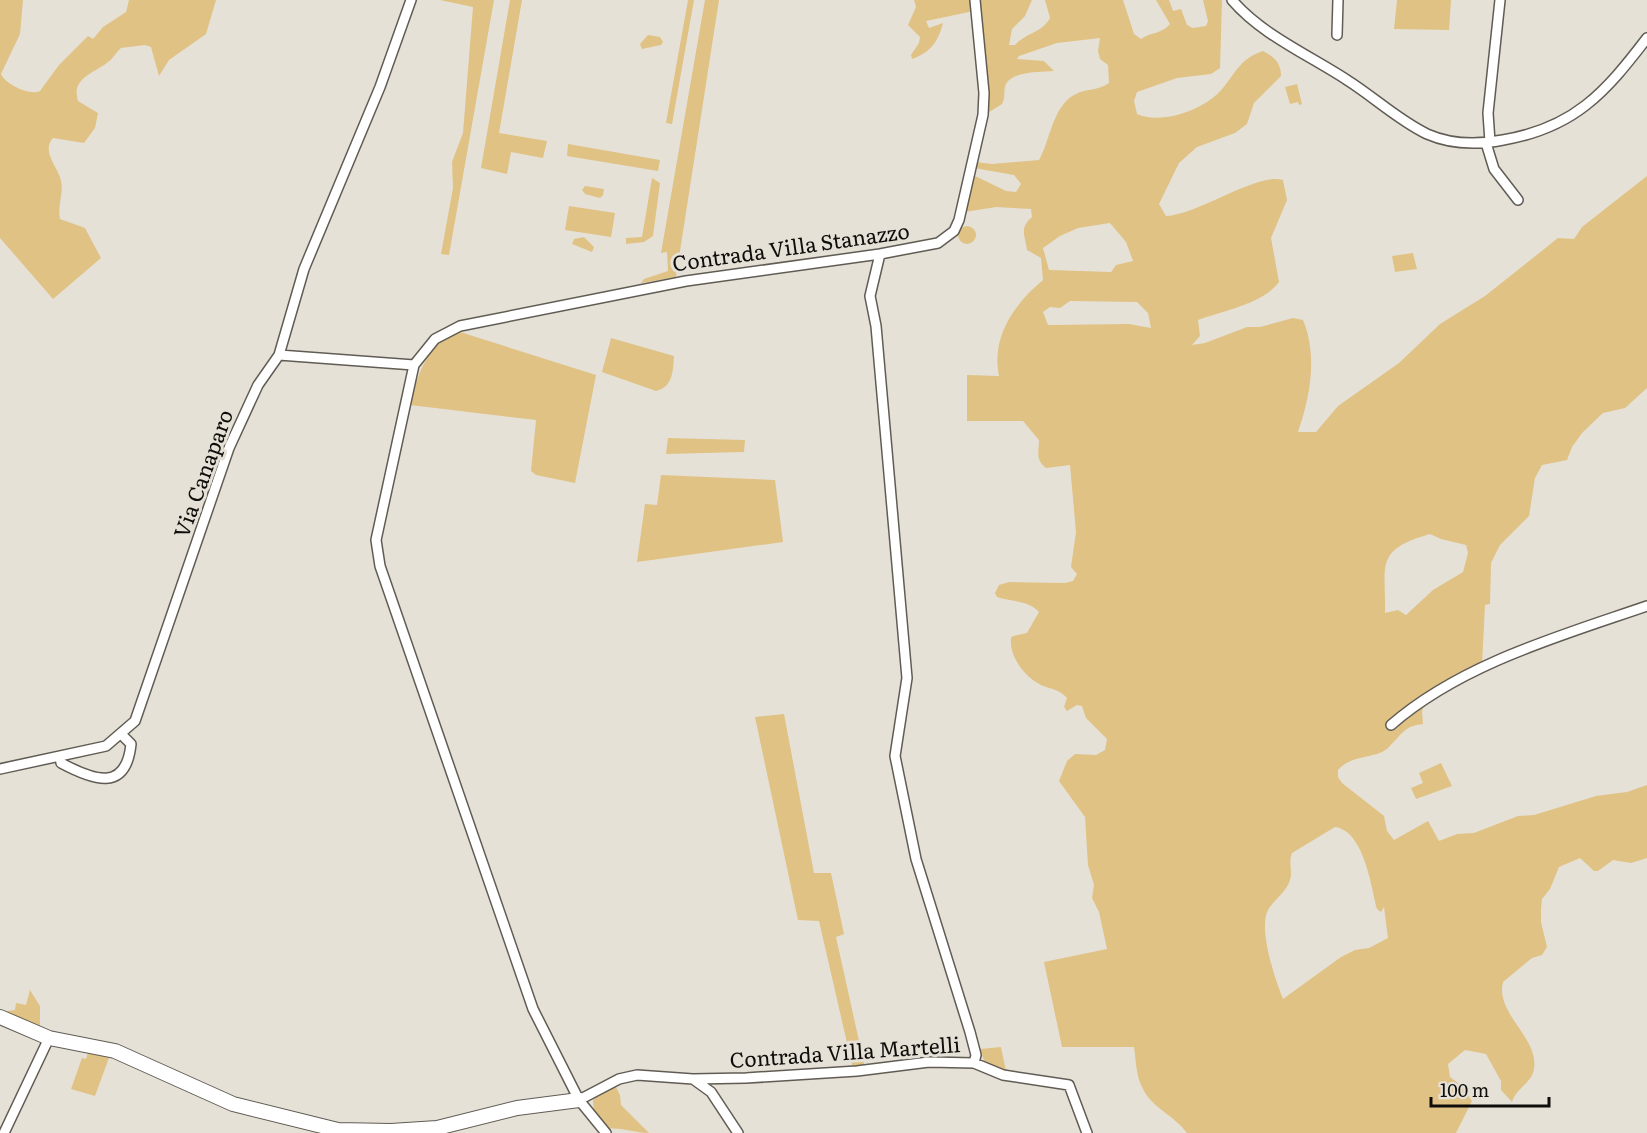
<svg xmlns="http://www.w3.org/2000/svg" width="1647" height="1133" font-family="Literata,serif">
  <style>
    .green { fill: #e0c284; fill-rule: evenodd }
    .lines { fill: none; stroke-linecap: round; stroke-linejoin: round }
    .street-casing { stroke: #605c54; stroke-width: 12 }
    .secondary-casing { stroke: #605c54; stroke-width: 16 }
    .street { stroke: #fff; stroke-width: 9 }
    .secondary { stroke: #fff; stroke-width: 14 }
    .labels { text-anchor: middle; stroke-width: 6; stroke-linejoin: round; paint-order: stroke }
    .street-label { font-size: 21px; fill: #0e0d0a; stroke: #e6e1d7 }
  </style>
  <rect width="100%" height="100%" fill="#e6e1d7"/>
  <!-- green -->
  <path class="green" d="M0,0H23L20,34L1,74C5,84 30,96 40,91L59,65L88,36L93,39L103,27L126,12L129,0H216L206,34L169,60L159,76L151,47L145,45L121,48C116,52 113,59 108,62C93,74 71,78 78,101L98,113L95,128L84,143L53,138C42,150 55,164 60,177C65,191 57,205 60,219L85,228L101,258L53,299L0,238Z
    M440,0H494L449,255L441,254L453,188L452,162L463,133L473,7Z
    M510,0H522L499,133L547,141L543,158L511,152L507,174L481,168Z
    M688,0H694L672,124L666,123Z
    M705,0H719L676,277L641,283L644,279L668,271L667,252L661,253Z
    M914,0H973L974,11L926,21L929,28L943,23C938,42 931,52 912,59L911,55L919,43L920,37L908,25L916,7Z
    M978,0H1032L1025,16L1012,29L1009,45H1015C1027,32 1042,33 1050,18L1045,0H1123L1134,34L1141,39C1151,32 1162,34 1170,24L1156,0H1169L1173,11L1181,9L1187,25L1193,28L1206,26L1208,21L1203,0H1222L1220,68L1211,74L1177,78L1137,92L1134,101L1137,114C1162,125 1205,110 1223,88C1236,72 1241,58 1263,51C1274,57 1281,62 1281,76L1254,103L1247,124L1235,133L1197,147L1179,163L1159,204L1166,216C1200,214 1257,172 1283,180L1287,200L1271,238L1279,282C1263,304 1222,311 1198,320L1200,336L1192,345L1205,343L1247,327H1260L1293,318L1303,320C1318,356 1310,397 1298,432H1316L1338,406L1399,363L1440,324L1485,296L1558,238L1574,239L1582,227L1647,176V388L1625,408L1603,413L1582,433L1572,447L1567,460L1542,465L1535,478L1529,516L1500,545L1491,563L1490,604L1485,605L1482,665L1425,703L1422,711L1423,724C1404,726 1402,734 1389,747C1376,760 1353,753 1338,770V777L1342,783L1384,816L1387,831L1394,840L1428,821L1439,841L1457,834L1474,833L1518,816L1534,815L1596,796L1627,792L1647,785V858L1631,863L1613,860L1598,871H1594L1580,858L1559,867L1550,889L1542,899L1541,909V922L1547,947L1542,955L1532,958L1503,982C1495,1014 1539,1037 1534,1069C1532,1083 1516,1088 1512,1102L1501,1090V1081L1486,1054L1465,1050L1448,1064L1450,1077L1462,1086L1472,1101L1456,1133H1187C1175,1116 1152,1108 1143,1089C1136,1077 1136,1060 1134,1047H1062L1044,962L1107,949L1099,912L1092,898L1094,885L1088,865L1085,817L1059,781L1067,761L1075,754L1096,755L1105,750L1107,739L1086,718L1082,706L1077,705L1067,711L1064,707L1067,698C1059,690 1055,690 1046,687C1027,681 1009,658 1011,638L1013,636L1027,633L1039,612C1029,600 1011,602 997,597L995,593L999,585L1009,582L1065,583L1073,581L1077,574L1071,567L1076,532L1070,465L1046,468C1035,459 1039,453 1039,440L1023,421H967V375L999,376C991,337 1014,304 1043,280L1041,258L1027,250C1025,235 1019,228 1032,217L1031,209L996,207L965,212L973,175L1006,191L1016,192L1021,184L1014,175L974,168L975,162L992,164L1039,160C1050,141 1053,106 1074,95C1086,88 1098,91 1109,83L1108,65L1100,59L1098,51L1100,38L1057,43L1019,56L1017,59L1044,61L1054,71C1041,72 1013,71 1006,84C1003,91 1006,97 1002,104L986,114ZM1110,223L1126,242L1133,261L1116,265L1111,272L1049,270L1043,248L1060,236L1078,228ZM1070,301L1137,302L1148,313L1151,328L1129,324L1048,325L1043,312L1050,307L1060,308ZM1430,534L1441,539L1466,545L1468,553L1463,572L1433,590L1406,615L1398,610L1385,613C1386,565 1374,550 1430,534ZM1335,827C1364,831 1371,886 1377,909L1381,912L1384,907L1388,938L1369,948L1355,950L1341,957L1283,999C1275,979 1258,929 1268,910C1275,898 1286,893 1290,880C1293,871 1288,863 1292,853Z
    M1397,0H1451L1449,30L1394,29Z
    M648,35L660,37L663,42L661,45L642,49L640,44Z
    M1297,84L1302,104L1299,105L1298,102L1290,104L1285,87Z
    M568,144L660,160L658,171L567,156Z
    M652,178L660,183L653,236L644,242L626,244V238L642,237Z
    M585,186L604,189L603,195L600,198L585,194L582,190Z
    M569,206L615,213L611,237L565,230Z
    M958 235a9 9 0 1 1 18 0a9 9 0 1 1-18 0Z
    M584,237L594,247L592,252L572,244L574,239Z
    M1413,253L1417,269L1395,272L1392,256Z
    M457,331L596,375L575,483L536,475L531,471L536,420L410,405C418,373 426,347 457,331Z
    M611,338L674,356C673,371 673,387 656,391L602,372Z
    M668,438L745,440L744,452L666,454Z
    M661,475L775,480L783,542L637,562L645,504L657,505Z
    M784,714L814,873H831L844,934L836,937L865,1068L853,1069L819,921L798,920L755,717Z
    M1441,763L1452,786L1416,799L1411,788L1423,783L1419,773Z
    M30,990L40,1006V1031L0,1012L15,1010L16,1003L26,1005Z
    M1001,1047L1006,1071L985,1063L980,1049Z
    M89,1049L110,1055L95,1096L71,1089L82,1058L86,1059Z
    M615,1085L620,1095L621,1105L649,1133C633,1133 623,1127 607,1129C598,1120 593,1113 593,1100L608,1087Z"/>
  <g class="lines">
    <!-- street casing -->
    <g class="street-casing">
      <path id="street" d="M1232,0C1262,35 1309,55 1347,80C1374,97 1398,120 1427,134C1452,145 1477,145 1503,140C1574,128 1605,93 1647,38
        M1337,35L1338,0
        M1490,142L1488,113L1500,0
        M1486,143L1494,169L1518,200
        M880,254L870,296L876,326L907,678L895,756L916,859L970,1032L976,1055L974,1063
        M279,355L304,269L380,87L411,0
        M1391,725C1461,664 1560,636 1647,606
        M60,756L61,763C93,780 126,793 131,744L122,735
        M0,769L106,746L135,721L229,448L258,385L279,355L414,365
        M693,1079L711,1092L738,1133
        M579,1100L619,1079L637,1075L693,1079L746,1078L857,1071L929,1062L974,1063L1003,1075L1069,1085L1087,1133
        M4,1133L49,1038
        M606,1133L579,1100L533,1009L380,566L376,540L414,365L435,339L460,326L686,281L880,254L938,243L954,231L959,220L983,115L984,93L975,0"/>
    </g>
    <!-- secondary casing -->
    <g class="secondary-casing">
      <path id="secondary" d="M0,1017L49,1038L115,1051L233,1104L338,1130L391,1131L437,1128L517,1108L579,1100"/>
    </g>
    <!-- street -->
    <use href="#street" class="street"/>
    <!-- secondary -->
    <use href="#secondary" class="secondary"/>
  </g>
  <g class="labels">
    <!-- street labels -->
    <g class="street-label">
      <text transform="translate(791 248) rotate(-8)" y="7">Contrada Villa Stanazzo</text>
      <text transform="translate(204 474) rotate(-70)" y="7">Via Canaparo</text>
      <text transform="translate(845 1053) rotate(-4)" y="7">Contrada Villa Martelli</text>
    </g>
  </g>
  <!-- scale -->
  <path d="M1431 1097v9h118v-9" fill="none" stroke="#0e0d0a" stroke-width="3"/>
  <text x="1440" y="1097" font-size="18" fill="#0e0d0a" stroke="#e6e1d7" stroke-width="4.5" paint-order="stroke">100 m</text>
</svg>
